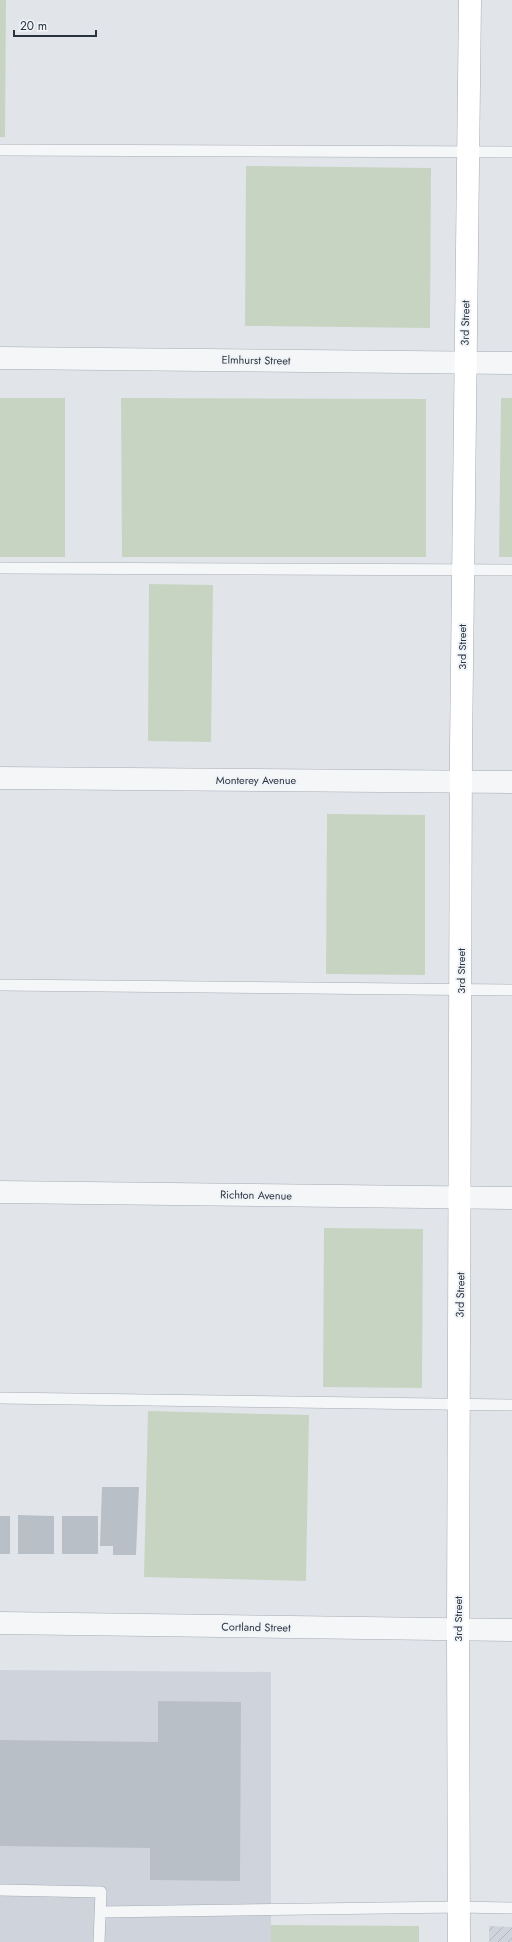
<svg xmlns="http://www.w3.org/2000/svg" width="512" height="1942" font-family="Jost,sans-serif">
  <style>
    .built { fill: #cfd4dc }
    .industrial { fill: url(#industrial-furrows) }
    .green { fill: #c8d4c2 }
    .building { fill: #b8bfc7 }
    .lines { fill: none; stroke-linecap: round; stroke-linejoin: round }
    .lane-casing { stroke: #a6acb4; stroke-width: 12 }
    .street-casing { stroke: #a6acb4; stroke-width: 23 }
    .secondary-casing { stroke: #a6acb4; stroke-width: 23 }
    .lane { stroke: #f4f6f8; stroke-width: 11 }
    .street { stroke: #f4f6f8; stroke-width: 22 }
    .secondary { stroke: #fff; stroke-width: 22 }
    .labels { text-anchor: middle; stroke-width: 4; stroke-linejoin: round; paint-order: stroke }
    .street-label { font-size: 11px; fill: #293342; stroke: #f1f4f7 }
  </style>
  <defs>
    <pattern id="industrial-furrows" width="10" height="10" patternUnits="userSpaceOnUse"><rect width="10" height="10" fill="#cfd4dc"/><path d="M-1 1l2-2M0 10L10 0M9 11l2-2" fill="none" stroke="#b2b6be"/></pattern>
  </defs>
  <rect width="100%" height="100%" fill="#e1e5ea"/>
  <!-- built -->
  <path class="built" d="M0,1670L271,1672V1942H0Z"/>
  <!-- industrial -->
  <path class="industrial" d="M489,1926L512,1927V1942H489Z"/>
  <!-- green -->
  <path class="green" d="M0,0H6L5,137H0Z
    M246,166L431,168L430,328L245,326Z
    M0,398H65V557H0Z
    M121,398L426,399V557H122Z
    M501,398H512V557H499Z
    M149,584L213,585L211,742L148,741Z
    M327,814L425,815V975L326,974Z
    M324,1228L423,1229L422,1388L323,1387Z
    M148,1411L309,1415L306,1581L144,1577Z
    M271,1925L419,1926V1942H271Z"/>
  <!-- building -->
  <path class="building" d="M102,1487H139L136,1555H113V1546H100Z
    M18,1515L54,1516V1554H18Z
    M0,1516H10V1554H0Z
    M62,1516H98V1554H62Z
    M158,1701L241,1702L240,1881L150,1880V1848L0,1846V1740L158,1742Z"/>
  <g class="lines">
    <!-- lane casing -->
    <g class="lane-casing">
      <path id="lane" d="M0,150L512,152
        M0,568L512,570
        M0,985L512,990
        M0,1398L512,1405
        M0,1890L101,1892L99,1942
        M101,1912L459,1907L512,1908"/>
    </g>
    <!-- street casing -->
    <g class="street-casing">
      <path id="street" d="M0,358L512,363
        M0,778L512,782
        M0,1192L512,1198
        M0,1623L512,1630"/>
    </g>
    <!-- secondary casing -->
    <g class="secondary-casing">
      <path id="secondary" d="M459,1942L458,1631L461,749L470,0"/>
    </g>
    <!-- lane -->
    <use href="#lane" class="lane"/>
    <!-- street -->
    <use href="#street" class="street"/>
    <!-- secondary -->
    <use href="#secondary" class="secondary"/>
  </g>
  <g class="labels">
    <!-- street labels -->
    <g class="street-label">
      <text transform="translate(465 323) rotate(-89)" y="4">3rd Street</text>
      <text transform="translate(256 360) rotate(1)" y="4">Elmhurst Street</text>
      <text transform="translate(462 647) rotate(-90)" y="4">3rd Street</text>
      <text x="256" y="784">Monterey Avenue</text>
      <text transform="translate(461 971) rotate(-90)" y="4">3rd Street</text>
      <text transform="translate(256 1195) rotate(1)" y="4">Richton Avenue</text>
      <text transform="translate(460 1295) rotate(-89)" y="4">3rd Street</text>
      <text transform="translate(458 1619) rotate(-90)" y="4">3rd Street</text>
      <text transform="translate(256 1627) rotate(1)" y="4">Cortland Street</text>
    </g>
  </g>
  <!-- scale -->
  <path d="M14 30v6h82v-6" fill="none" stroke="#293342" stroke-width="2"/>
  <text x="20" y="30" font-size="12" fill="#293342" stroke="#f1f4f7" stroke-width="3" paint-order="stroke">20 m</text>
</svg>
